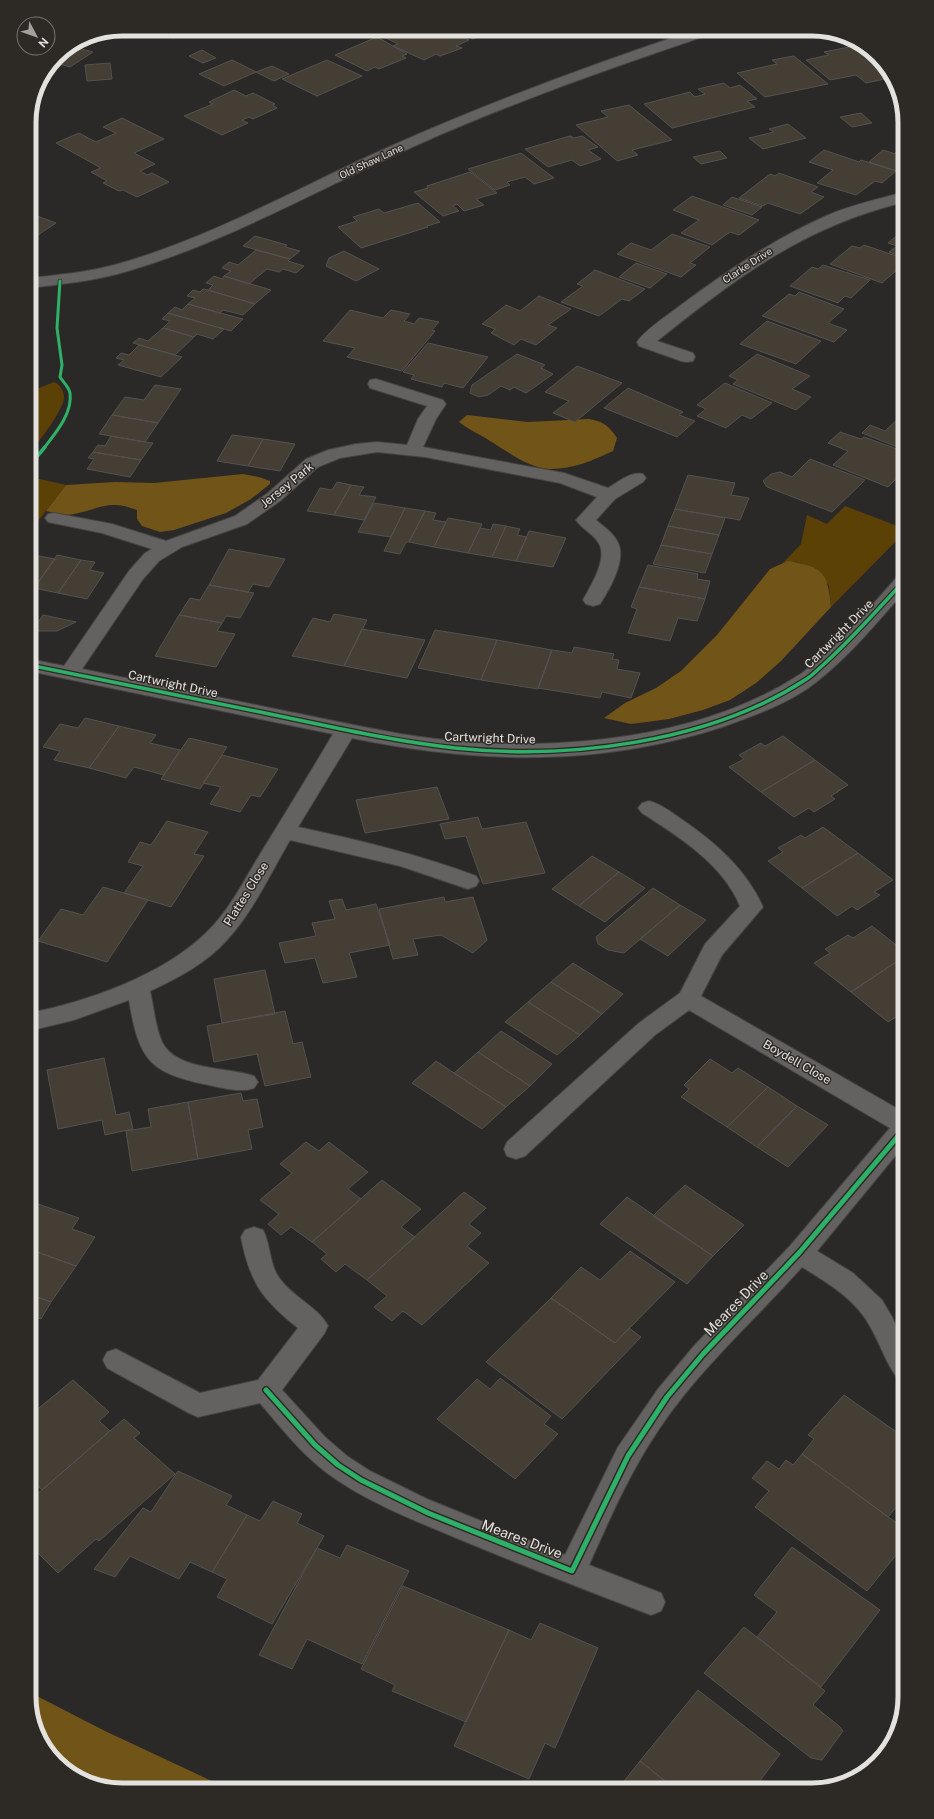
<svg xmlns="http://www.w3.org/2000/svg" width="934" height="1819" font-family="'Public Sans',sans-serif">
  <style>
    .green { fill: #5b4105 }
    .forest { fill: #715418 }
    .building { fill: #443e35; stroke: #545250 }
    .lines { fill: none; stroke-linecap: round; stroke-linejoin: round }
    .minor-casing { stroke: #464442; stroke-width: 2 }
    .minor { fill: #646260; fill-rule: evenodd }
    .cycleway-far2-casing { stroke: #2d2a25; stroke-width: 4.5 }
    .cycleway-far1-casing { stroke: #2d2a25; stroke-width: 6 }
    .cycleway-casing { stroke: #2d2a25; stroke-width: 8 }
    .cycleway-far2 { stroke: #2db169; stroke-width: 3 }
    .cycleway-far1 { stroke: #2db169; stroke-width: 3.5 }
    .cycleway { stroke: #2db169; stroke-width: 5 }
    .labels { text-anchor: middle; stroke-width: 3; stroke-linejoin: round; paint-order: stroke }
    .far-street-label { font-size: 10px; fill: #e4e2df; stroke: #2d2a25 }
    .street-label { font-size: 12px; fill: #e4e2df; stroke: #2d2a25 }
    .near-street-label { font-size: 14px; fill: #e4e2df; stroke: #2d2a25 }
    .rim { fill: none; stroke: #e4e2df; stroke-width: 5 }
  </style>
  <rect width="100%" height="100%" fill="#2b2927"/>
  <!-- green -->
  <path class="green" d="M54,382C60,384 65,393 64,399C62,410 39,445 29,450V392Z
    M35,478L66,485L29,533V479Z
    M845,506L905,529V532L831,607L829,585C815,572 801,555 781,565L801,544L807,515L827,524Z"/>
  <!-- forest -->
  <path class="forest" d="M467,415L528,422L589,419C603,421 609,426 617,438L613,451C594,460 573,469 551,469C531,470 507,451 490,441C480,434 469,430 459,422Z
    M243,474L259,477L270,481V484L251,499L226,513L174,530L160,532L142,526L137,519V510C107,499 101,509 74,514C64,516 55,513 46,511L66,485L115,482L154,483Z
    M788,561C822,567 828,571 831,607L781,661L756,683L730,700L703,710L669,719L631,724L604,718L625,703L656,688L681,671L717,635L770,569Z
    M29,1692L105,1731L231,1790H116L70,1774L36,1732Z"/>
  <!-- building -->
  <path class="building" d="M159,29H202L173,38Z
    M403,29H446L469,40L456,46L462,48L454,51L440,56L436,54L424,60L393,46L398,44L384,37Z
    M451,29H504L495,33L491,31L473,39Z
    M377,37L407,54L402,56L406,58L379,69L375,67L367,71L335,55Z
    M859,45L868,48L885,70H881L890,78L866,83L856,75L830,80L806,60L829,55L824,52Z
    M71,46L93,52L70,67L56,63L47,70L56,56Z
    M202,50L216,58L203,63L189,56Z
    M794,56L828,84L765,97L737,73L777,64L772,60Z
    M232,60L256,72L224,86L199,74Z
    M327,60L362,76L317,96L282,79Z
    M110,63L112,79L87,81L85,65Z
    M272,66L289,74L274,81L256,72Z
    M724,83L730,88L740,85L757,99L747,101L755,107L672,128L644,104L690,92L695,97L705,94L698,89Z
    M234,90L246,96L253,93L275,104L273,105L277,108L253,119L249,117L242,120L248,123L222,135L184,116L213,104L209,102Z
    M629,105L672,140L632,150L638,155L617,161L576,125L608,117L601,111Z
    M861,113L872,123L852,127L840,117Z
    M122,118L164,139L134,153L155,164L140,171L147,175L152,173L169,182L137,197L123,190L119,191L103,183L107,181L91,172L101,168L56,143L79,133L96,142L116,133L103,127Z
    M788,124L806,138L763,149L749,138L774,132L769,129Z
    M570,136L574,138L582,136L598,147L588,150L601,159L580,166L572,160L548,167L525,149Z
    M905,144V156L895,153Z
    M824,150L859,162L861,160L896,171L882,183L875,181L856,195L817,183L833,170L809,162Z
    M883,150L905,157V163L897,171L869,162Z
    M720,151L727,158L701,164L693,157Z
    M521,153L554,178L534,184L525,177L507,182L510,185L495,190L468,169Z
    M470,172L497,193L476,199L484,205L464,211L457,204L453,206L459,211L443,216L414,192L428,188L427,186Z
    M779,173L818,187L811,192L824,197L800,214L768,203L763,206L739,198L770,174L775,176Z
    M692,196L759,220L739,235L730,232L712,245L681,233L699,220L673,210Z
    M732,197L762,207L752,215L723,205Z
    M418,203L440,222L427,226L428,227L361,248L338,227L357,221L353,217L379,209L384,213Z
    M29,213L56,223L29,241Z
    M905,229V258L889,252L897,246L888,243Z
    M672,234L710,247L690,263L696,265L681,277L617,254L631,243L651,250Z
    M255,236L287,245L285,247L300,251L290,259L243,246Z
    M864,245L905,259V263L882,283L830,264L852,246L860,248Z
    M256,250L290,259L288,261L304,266L296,273L283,269L279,272L267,269L249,284L224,276L231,271L222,268L229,262L238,265Z
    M344,251L379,269L356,281L326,266L329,258Z
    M636,263L667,274L650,288L619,277Z
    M823,265L870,280L851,298L845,296L838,303L790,286L812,267L818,269Z
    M595,270L645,289L629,301L622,299L599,316L561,302L583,286L577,284Z
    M214,276L222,279L224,276L271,290L255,304L208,290L213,285L206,283Z
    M203,289L208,290L255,304L243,315L223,310L220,313L188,304L195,298L187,296L193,290L200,292Z
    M799,292L844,309L828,323L847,330L834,342L762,316L789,294L795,296Z
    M539,296L571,309L548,325L557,328L536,345L521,339L514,345L491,333L495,329L482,324L506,305L520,311Z
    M188,304L220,313L243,319L231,331L168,313L175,307L182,310Z
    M350,310L383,318L391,310L410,314L404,321L414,324L419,318L439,322L432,330L435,331L402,371L347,357L355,348L323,341Z
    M168,313L224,329L213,339L197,334L194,337L163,328L170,321L162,319Z
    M767,321L821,341L796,364L740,344Z
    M163,328L194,337L175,355L133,343L139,338L148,341Z
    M428,343L488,357L463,388L444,383L442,387L411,379L414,375L403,372Z
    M139,345L175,355L182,357L161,377L118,365L124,360L116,358L121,353L129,355Z
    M517,354L545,365L541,368L553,374L526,393L514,387L510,390L501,386L488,395L479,397L470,393L472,385Z
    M757,354L810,376L792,389L811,397L796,410L733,384L738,380L729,376Z
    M905,357V368L897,365Z
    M577,366L622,383L575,422L553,413L569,401L545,392Z
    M905,378V390L896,386Z
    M725,383L772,403L751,419L742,415L726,428L697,416L706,409L697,405Z
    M155,385L181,389L158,423L112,415L125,397L144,400Z
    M628,388L683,412L679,415L695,421L677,437L604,408Z
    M112,415L158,423L145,442L99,434Z
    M899,418L904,420L905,419V450L862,433L870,425L885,431Z
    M840,432L861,439L864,437L905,452V470L888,487L833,465L848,451L828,443Z
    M232,435L263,439L248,466L217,461Z
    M111,436L145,442L153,443L141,460L93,452L98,445L105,446Z
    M263,439L295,444L280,471L248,466Z
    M93,452L141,460L130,477L87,469L94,459L88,458Z
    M810,459L865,480L832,512L767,487L763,481L771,474L780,472L792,477Z
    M688,475L735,483L731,495L749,498L740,520L675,509Z
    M337,482L351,485L334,515L307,511L320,488L332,490Z
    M351,485L364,487L359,495L376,497L364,520L334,515Z
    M374,503L405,508L391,537L358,532Z
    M405,508L425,511L409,542H406L400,554L384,551Z
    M675,509L725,518L719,535L668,526Z
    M425,511L436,513L433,520L446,522L434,547L409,542Z
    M448,518L482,524L468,553L434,547Z
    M493,524L506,526L492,557L468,553L480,528L491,530Z
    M506,526L520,529L517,535L527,537L516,561L492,557Z
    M668,526L719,535L712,554L661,545Z
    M529,531L566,538L553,567L516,561Z
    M661,545L712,554L705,573L653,564Z
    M229,549L285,559L269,587L253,584L248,592L209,585Z
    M29,554L55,559L34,588L29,587Z
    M57,555L81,560L58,593L34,588Z
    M81,560L95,562L90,570L104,573L87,599L58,593Z
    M648,565L698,574L697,579L710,581L705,599L639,587Z
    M209,585L248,592L254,593L240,618L226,616L222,623L179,615L190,598L200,600Z
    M639,587L705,599L697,621L678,618L670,641L628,633L637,609L631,607Z
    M334,614L367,620L344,666L292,656L313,618L330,622Z
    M43,615L76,622L57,631H32Z
    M179,615L222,623L217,631L235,634L216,667L155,656Z
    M362,629L425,640L407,678L344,666Z
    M435,630L497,640L481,680L418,668Z
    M497,640L552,650L538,689L481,680Z
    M574,647L614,654L612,659L619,660L617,669L640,673L631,698L602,692L600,698L538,688L552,650L572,653Z
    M85,718L119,726L89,768L54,760L60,751L43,747L60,724L78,728Z
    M119,726L156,735L150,743L180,750L164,775L134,767L126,778L89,768Z
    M783,736L815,760L761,792L729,767L744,759L739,755L761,743L765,746Z
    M189,738L227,747L200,789L161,779Z
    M222,755L278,769L260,797L251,795L240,812L210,804L221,787L203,783Z
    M815,760L848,785L831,796L835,799L814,812L809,808L794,817L761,792Z
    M437,787L449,819L365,833L356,800Z
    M478,817L482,829L526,822L545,873L483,884L466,836L445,839L440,824Z
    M167,821L208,832L194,854L204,856L171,907L124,893L143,866L128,862L140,842L151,845Z
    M823,827L858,853L802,888L768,861L783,852L778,848L801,835L805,838Z
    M858,853L893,880L874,892L880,895L857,910L852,906L837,916L802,888Z
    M592,856L619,872L579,906L552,889Z
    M619,872L645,888L605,922L579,906Z
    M103,887L148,900L107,962L38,941L61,909L83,915Z
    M653,888L680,905L624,953L608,950L598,944L596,937Z
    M444,897L445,902L473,897L487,940L473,953L441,935L413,939L418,955L393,959L379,909Z
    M342,899L346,910L376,904L390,945L349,953L357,977L323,983L315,958L285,963L279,943L316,936L312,923L335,919L329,901Z
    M680,905L706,920L668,956L640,939Z
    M872,926L905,952V956L851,992L814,963L830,953L825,949L848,935L853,938Z
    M905,956V1013L904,1012L888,1022L851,992Z
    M573,963L623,994L602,1014L551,982Z
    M265,970L275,1014L222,1023L214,979Z
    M551,982L602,1014L580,1035L528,1002Z
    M528,1002L580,1035L557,1055L505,1022Z
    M285,1011L293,1044L302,1042L311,1077L265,1086L257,1054L214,1062L207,1026Z
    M501,1031L552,1064L530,1086L478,1052Z
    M478,1052L530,1086L506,1107L454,1073Z
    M104,1058L116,1115L129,1112L133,1129L105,1135L102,1120L58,1129L47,1070Z
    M710,1059L732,1073L738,1068L768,1087L727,1127L681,1097L689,1089L684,1085Z
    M436,1061L454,1073L506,1107L482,1129L412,1083Z
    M768,1087L797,1106L757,1147L727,1127Z
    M241,1093L243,1101L257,1099L263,1127L248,1130L252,1149L198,1159L188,1102Z
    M188,1102L198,1159L132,1171L126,1131L151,1127L148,1109Z
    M797,1106L828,1125L788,1167L757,1147Z
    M306,1142L319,1151L329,1142L368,1172L348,1189L361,1199L312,1242L291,1227L281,1235L268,1224L279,1214L260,1200L292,1173L280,1164Z
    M382,1180L421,1209L401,1227L415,1237L367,1280L345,1264L336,1272L321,1259L327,1254L312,1242Z
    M685,1185L744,1225L713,1256L653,1216Z
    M464,1192L486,1208L469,1224L481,1233L467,1246L489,1263L422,1325L403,1311L392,1321L374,1307L387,1296L367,1280Z
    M627,1197L713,1256L687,1284L600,1224Z
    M29,1201L79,1218L72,1229L95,1237L76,1266L29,1249Z
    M29,1249L76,1266L51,1302L29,1294Z
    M630,1251L675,1282L615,1343L551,1298L581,1267L600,1280Z
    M29,1294L51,1302L41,1319L29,1315Z
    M551,1298L615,1343L629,1328L641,1337L562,1419L486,1362Z
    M500,1378L551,1416L544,1424L558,1434L515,1479L437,1419L477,1379L490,1389Z
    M73,1380L109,1412L99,1421L110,1431L42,1490L29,1478V1416Z
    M844,1395L905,1438V1483L897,1493L904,1498L888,1517L802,1454L814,1439L808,1435Z
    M124,1419L140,1433L134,1438L175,1474L99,1541L96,1539L58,1573L29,1544V1501Z
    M802,1454L905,1529V1544L867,1591L755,1507L769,1491L752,1478L767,1461L779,1469L786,1460L793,1465Z
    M178,1471L232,1496L226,1505L247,1515L212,1572L190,1562L179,1579L130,1556L115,1577L94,1569L143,1508L151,1512Z
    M273,1501L302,1514L297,1523L324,1536L272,1624L217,1597L227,1579L212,1572L247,1515L260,1521Z
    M347,1545L409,1571L362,1664L307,1639L292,1669L259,1655L317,1548L340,1558Z
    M792,1547L880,1610L821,1687L757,1637L777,1612L754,1595Z
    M403,1586L509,1630L466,1722L392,1691L395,1685L361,1669Z
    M540,1623L598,1648L555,1748L545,1743L529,1779L454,1746L509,1630L531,1640Z
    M744,1627L825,1691L813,1705L839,1726L843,1731L822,1760L811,1758L704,1673Z
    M698,1690L780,1754L753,1790H676L640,1761Z
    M640,1761L676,1790H617Z"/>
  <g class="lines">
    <!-- minor casing -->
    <g class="minor-casing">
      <path id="minor" d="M698,29H719L717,32C616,66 516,101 419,144C322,187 230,241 128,271C95,281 62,284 29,288V278C59,275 89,272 118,264C213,237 299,187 389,147C490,102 593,64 698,29Z
        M905,192V202C804,226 736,278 657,341L693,353L695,357L693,361L687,362L681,361L639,346L637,342C646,329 668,315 681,305C727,271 774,239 826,216C851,205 878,199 905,192Z
        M376,379L443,400L446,404L436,419L423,447L564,473L608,488C619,482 630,471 643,474L646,478L643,482L615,499L596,520C604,527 615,534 619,545C625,563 609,590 600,604L593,606L586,604L583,600C591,586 609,557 598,542C592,533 582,529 576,520L597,497L560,483L425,457L377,452L340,458L318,467L280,501L247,524L182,547L159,561L143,579L82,669C148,683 214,696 280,710C321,718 361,727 401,734C526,755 690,746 799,675C806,671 812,664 819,658C848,634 873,604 898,576L905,574V591C877,622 849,657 815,683C789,703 756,715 725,726C601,767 478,764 352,738L298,827C358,840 418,854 476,876L479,881L476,886L468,889L400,866L290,840C270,874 253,912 226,941C206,963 178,978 150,991C154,1008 155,1026 162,1042C176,1071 228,1067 254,1076L258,1082L254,1088C240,1093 223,1088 209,1085C149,1073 139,1060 129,1000L74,1020L29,1031V1013C87,1002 163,975 206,933C229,911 243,882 259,856C284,815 309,775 333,734L29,671V659L64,666L129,571L145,553L152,549L102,533L48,522L45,518L48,514L54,513L112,524L166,541L235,516L268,493L306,459L328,450L356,444L377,442L407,445L418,419L427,406L370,388L368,384L370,380Z
        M649,801C661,804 671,812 681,819C715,842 746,869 763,907L722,955L701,996L905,1113V1144L817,1251L853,1273L882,1300L892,1317L905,1345V1379L896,1376L892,1370C884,1357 879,1342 871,1328C857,1300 828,1283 802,1267C754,1321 699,1369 659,1429C630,1472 610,1518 589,1565L661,1593L665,1602L661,1611L651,1615C585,1590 519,1564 454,1537C411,1519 365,1501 327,1473C301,1453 281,1428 260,1403L198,1417L189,1413L107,1368L103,1360L107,1352L116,1349L200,1393L258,1380L298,1328C262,1299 250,1283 241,1237L245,1230L254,1227L263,1230C271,1245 269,1265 280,1279C293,1297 319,1308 328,1326L324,1334L282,1390L325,1437L347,1456L370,1471L427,1499L565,1555L618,1447L658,1389L694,1346L790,1246L890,1128L689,1010L655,1035L525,1156L516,1159L507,1156L504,1149L507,1142L639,1023L680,993L705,944L740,906C723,864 678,836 642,813L638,808L642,803Z"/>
    </g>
    <!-- minor -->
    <use href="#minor" class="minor"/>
    <!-- cycleway-far2 casing -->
    <g class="cycleway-far2-casing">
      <path id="cycleway-far2" d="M44,448C55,434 73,413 70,393C69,387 63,382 60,377L62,365L57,328L60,281"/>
    </g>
    <!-- cycleway-far1 casing -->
    <g class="cycleway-far1-casing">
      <path id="cycleway-far1" d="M29,466L45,447
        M29,665C108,681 186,697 265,713C328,726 391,741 455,748C568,760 708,743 805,680C812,676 817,670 823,665C852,639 878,609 905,580"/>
    </g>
    <!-- cycleway casing -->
    <g class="cycleway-casing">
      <path id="cycleway" d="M266,1390L315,1445L338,1465L361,1480L428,1513L572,1571L628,1456L667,1397L703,1354L799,1253L905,1128"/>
    </g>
    <!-- cycleway-far2 -->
    <use href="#cycleway-far2" class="cycleway-far2"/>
    <!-- cycleway-far1 -->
    <use href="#cycleway-far1" class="cycleway-far1"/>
    <!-- cycleway -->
    <use href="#cycleway" class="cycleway"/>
  </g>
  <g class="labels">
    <!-- far-street labels -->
    <g class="far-street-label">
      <text transform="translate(371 161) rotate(-25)" y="4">Old Shaw Lane</text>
      <text transform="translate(747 265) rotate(-33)" y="4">Clarke Drive</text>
    </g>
    <!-- street labels -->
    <g class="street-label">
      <text transform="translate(287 485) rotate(-39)" y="4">Jersey Park</text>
      <text transform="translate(839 634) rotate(-45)" y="4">Cartwright Drive</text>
      <text transform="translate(173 684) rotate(12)" y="4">Cartwright Drive</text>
      <text transform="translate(490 738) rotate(2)" y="4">Cartwright Drive</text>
      <text transform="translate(246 894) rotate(-58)" y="4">Plattes Close</text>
      <text transform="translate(797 1062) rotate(30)" y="4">Boydell Close</text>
    </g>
    <!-- near-street labels -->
    <g class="near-street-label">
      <text transform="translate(736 1303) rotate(-46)" y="5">Meares Drive</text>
      <text transform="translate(522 1539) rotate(21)" y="5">Meares Drive</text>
    </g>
  </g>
  <!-- crop -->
  <path d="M0 0H934V1819H0ZM122 36H812A86 86 0 0 1 898 122V1697A86 86 0 0 1 812 1783H122A86 86 0 0 1 36 1697V122A86 86 0 0 1 122 36Z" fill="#2d2a25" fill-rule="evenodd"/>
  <path class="rim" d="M122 36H812A86 86 0 0 1 898 122V1697A86 86 0 0 1 812 1783H122A86 86 0 0 1 36 1697V122A86 86 0 0 1 122 36Z"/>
  <!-- north arrow -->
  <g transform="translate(36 36) rotate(131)"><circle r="19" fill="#2d2a25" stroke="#76746f"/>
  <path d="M0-3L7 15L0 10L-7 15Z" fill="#a3a19f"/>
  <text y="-6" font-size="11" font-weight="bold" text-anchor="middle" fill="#e4e2df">N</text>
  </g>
</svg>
